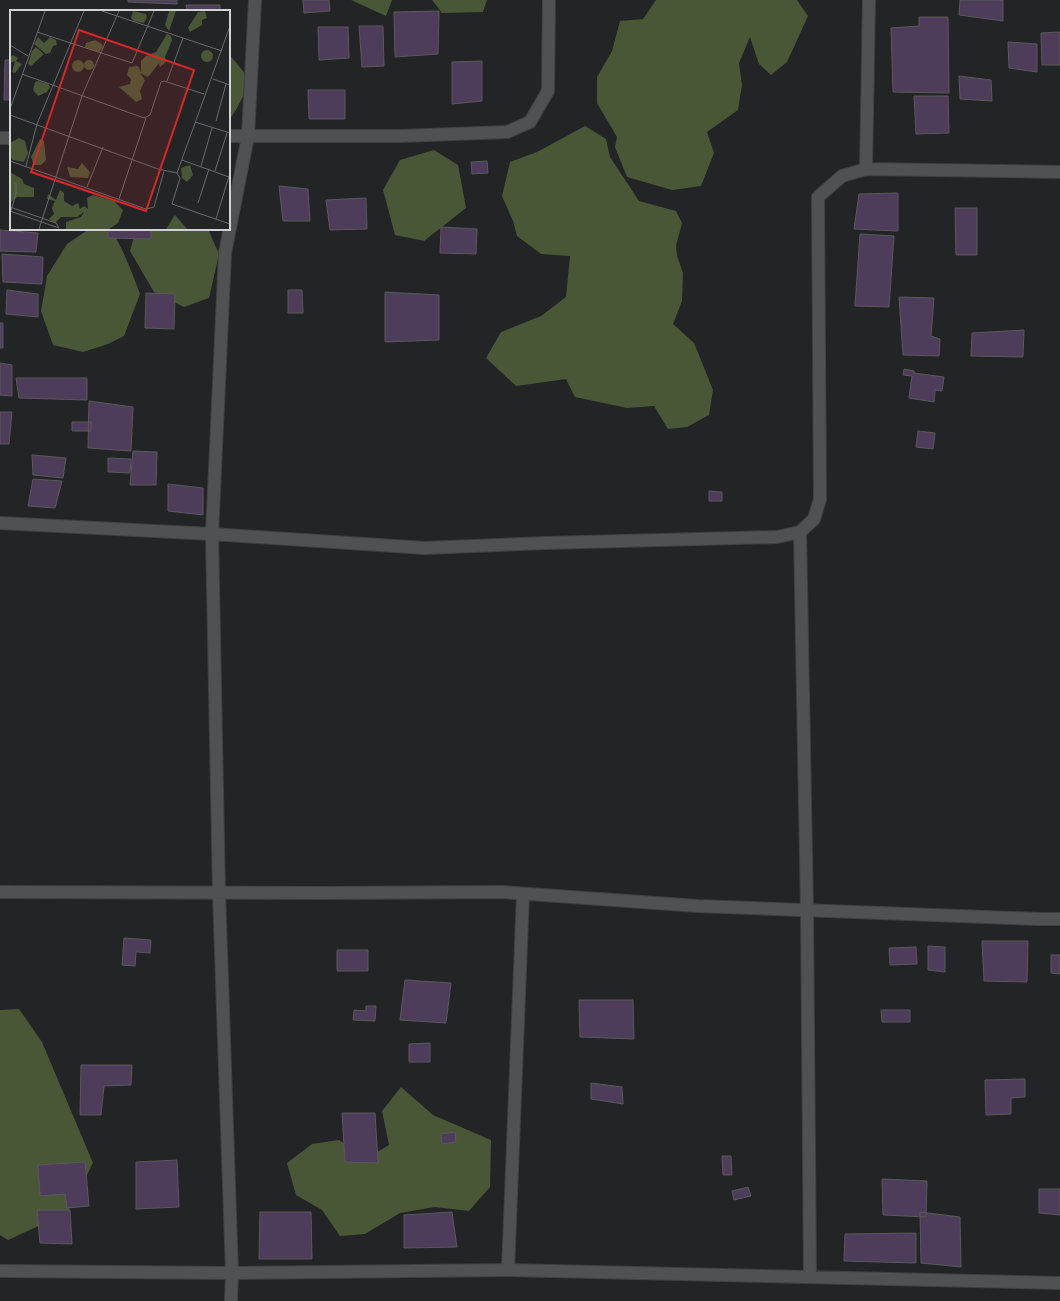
<svg xmlns="http://www.w3.org/2000/svg" width="1060" height="1301" font-family="Figtree,sans-serif">
  <style>
    .forest { fill: #495736 }
    .building { fill: #4d3d5b; stroke: #5a595b }
    .lines { fill: none; stroke-linecap: round; stroke-linejoin: round }
    .minor-casing { stroke: #3e4042; stroke-width: 14 }
    .minor { stroke: #4f5153; stroke-width: 12 }
    .inset-road { fill: none; stroke: #686a6c; stroke-width: 1 }
    .view { fill: #d62828; fill-opacity: 0.15; stroke: #d62828; stroke-width: 2 }
    .inset-edge { fill: none; stroke: #d1d3d4; stroke-width: 2 }
  </style>
  <rect width="100%" height="100%" fill="#222426"/>
  <!-- forest -->
  <path class="forest" d="M351,0H392L386,16Z
    M432,0H487L483,12L442,13Z
    M656,0H797L808,16L787,62L771,75L759,64L750,37L739,63L742,85L738,110L707,132L714,153L701,186L672,190L627,177L615,147L617,137L597,103V77L612,51L620,21L643,19Z
    M229,54L251,81L236,110L229,120Z
    M585,126L606,139L610,157L639,201L676,211L682,223L676,246L677,256L683,273L682,301L673,324L694,343L713,390L709,415L687,427L668,429L654,406L627,408L575,397L566,379L516,386L486,358L501,332L541,316L566,297L570,256L541,254L517,236L513,221L502,196L510,162L537,152Z
    M434,150L458,165L466,208L424,241L395,235L383,190L400,160Z
    M89,229C98,229 105,229 113,235C120,240 136,283 140,294L124,336L108,344L83,352L53,345L41,311L47,276L67,244Z
    M136,229H208L219,254L209,298L184,307L154,292L130,251Z
    M19,1009L42,1042L93,1163L67,1213L8,1240L0,1235V1010Z
    M401,1087L433,1115L491,1140L490,1187L469,1211L435,1207L400,1213L365,1234L340,1236L322,1210L296,1195L287,1163L312,1144L339,1140L367,1158L389,1145L382,1111Z"/>
  <!-- building -->
  <path class="building" d="M128,0H177V4L128,2Z
    M303,0H329L330,11L304,13Z
    M960,0H1003V21L959,15Z
    M186,5H220V11H187Z
    M439,11L438,54L395,57L394,12Z
    M919,17H948L949,93L893,92L891,28L919,26Z
    M359,26H383L384,66L362,67Z
    M318,27H348L349,58L319,60Z
    M1060,32V65H1042L1041,33Z
    M1008,42L1037,44V72L1009,68Z
    M5,60H11V100H4Z
    M482,61V101L452,104V62Z
    M959,76L991,80L992,101L960,99Z
    M308,90H345V119H309Z
    M914,96H948L949,133L916,134Z
    M487,161L488,173L472,174L471,162Z
    M279,186L308,189L310,221H283Z
    M898,193V231L854,229L859,194Z
    M366,198L367,229L330,230L326,200Z
    M955,208H977V255H956Z
    M441,227L477,229L476,254L440,253Z
    M108,229H151V239L108,238Z
    M0,230L38,233L36,252L0,251Z
    M860,234L894,236L889,307L855,306Z
    M2,254L43,257L42,284L3,282Z
    M7,290L38,294V317L6,314Z
    M288,290H302L303,313H288Z
    M385,292L439,295V340L385,342Z
    M146,293L175,294L174,329L145,328Z
    M899,297L934,298L931,336L940,339L939,356L903,355Z
    M0,323H3V348H0Z
    M1024,330L1023,357L971,356L972,333Z
    M0,363L12,365V396L0,395Z
    M904,369L914,371V373L944,377L942,391L935,390L934,402L909,398L912,376L903,375Z
    M16,378H87V400L19,398Z
    M89,401L133,407L131,451L88,448Z
    M0,412H12L9,444H0Z
    M72,422H91V431H72Z
    M918,431L935,433L933,449L916,447Z
    M133,451L157,452L156,485H130Z
    M32,455L66,458L63,478L33,475Z
    M108,458L131,459L130,473L108,472Z
    M33,479L62,481L55,508L28,506Z
    M168,484L203,488V515L168,511Z
    M709,491L722,492V501H709Z
    M124,938L151,940L150,953L136,952L135,966L122,965Z
    M982,941H1028L1027,982L984,981Z
    M928,946L945,947V972L928,970Z
    M916,947L917,964L890,965L889,948Z
    M337,950H368V971H337Z
    M1051,955H1060V974L1051,973Z
    M405,980L451,983L446,1023L400,1020Z
    M579,1000H633L634,1039L580,1037Z
    M366,1006H376L375,1021L353,1020L354,1010L366,1011Z
    M881,1010H910V1022H882Z
    M430,1043V1062H409V1044Z
    M81,1065H132L131,1085L104,1086L101,1115H80Z
    M1025,1079V1097L1011,1098V1114L986,1115L985,1080Z
    M591,1083L622,1087L623,1104L591,1099Z
    M342,1113H375L378,1163L345,1162Z
    M455,1132L456,1142L442,1144L441,1134Z
    M722,1156H731L732,1175H723Z
    M177,1160L179,1207L136,1209V1162Z
    M85,1162L89,1206L67,1208L65,1194L40,1196L38,1165Z
    M882,1179L927,1181L926,1217L883,1215Z
    M748,1187L751,1196L734,1200L732,1191Z
    M1039,1189H1060V1215L1039,1213Z
    M37,1210H70L72,1244L40,1243Z
    M260,1212H311L312,1259H259Z
    M452,1212L457,1247L404,1248V1215Z
    M920,1212L960,1217L961,1267L921,1263Z
    M916,1233V1263L844,1261L845,1234Z"/>
  <g class="lines">
    <!-- minor casing -->
    <g class="minor-casing">
      <path id="minor" d="M229,136H401L507,132L530,122L548,91L549,0
        M0,138H11
        M866,169L869,0
        M0,523L212,534L425,548L546,543L777,537L800,532L814,519L820,499L818,197L842,176L866,169L1060,172
        M800,532L807,911L810,1276
        M0,892L321,893L502,892L698,906L1039,919H1060
        M508,1270L523,894
        M0,1271L232,1273L508,1270L1060,1283
        M231,1301L232,1273L219,893L212,534L225,253L248,136L255,0"/>
    </g>
    <!-- minor -->
    <use href="#minor" class="minor"/>
  </g>
  <!-- overview -->
  <g transform="translate(10 10)">
    <rect width="220" height="220" fill="#222426"/>
    <path d="M123,1L136,4L137,7L134,13L124,11L121,8ZM159,1H166L159,21L155,15ZM195,1L197,8L192,10V15L180,22L178,18L188,2ZM157,24L161,26L162,30L155,47L156,52L150,57L149,53L138,67L130,63L135,70L130,81L132,89L126,92L109,77L120,74L121,69L117,65L119,57L128,56L131,62V51L136,46L146,42ZM28,27L34,33L40,27L46,30L47,35L43,36L40,43L36,44L24,34ZM85,30L92,34L93,38L89,42L75,37L76,33ZM26,37L34,44L21,56L18,54L22,41ZM191 46a6 6 0 1 1 12 0a6 6 0 1 1-12 0ZM3,45L8,48L6,51L12,54L5,63L2,62L5,51L0,53V47ZM74 55a5 5 0 1 1 10 0a5 5 0 1 1-10 0ZM62 56a6 6 0 1 1 12 0a6 6 0 1 1-12 0ZM28,71L38,74L40,77L37,82L28,86L23,80L25,72ZM9,128L15,131L18,143L14,152L3,150L0,146V133ZM30,129L34,131L36,150L31,155H24L21,147ZM72,153L80,162L78,168L60,167L57,157L68,159ZM180,155L183,165L177,172L172,168L171,158ZM0,162L12,169L14,174L24,178V187H7L0,193ZM50,180L54,183V191L62,196L68,193L70,199L74,196L78,199L77,188L83,185L104,191L113,200L108,213L99,219H56V212L71,207L74,202L67,207H51L45,213L39,209L44,204L42,198L45,191L37,189L38,184L46,190ZM165,205L177,219H156Z" fill="#495736"/>
    <path class="inset-road" d="M92,1L212,41M220,16L167,163L170,168L162,194L220,214M27,22L122,53L144,1M0,35L18,46M12,64L134,108L140,105L151,72L154,71L194,84M203,69L220,75M157,71L173,28M0,99L35,1M0,105L148,159L167,163M206,111L216,74M185,112L220,123M172,150L219,167M0,151L136,199L144,197L154,161M16,156L27,114L74,1M191,156L202,118M205,161L217,123M77,177L93,137M109,189L136,108M188,193L199,159M0,197L46,213L49,218M0,201L49,218M0,204L6,183V173M206,209L220,163M29,219L72,86L109,1"/>
    <path class="view" d="M69,20L184,60L136,201L21,162Z"/>
    <rect width="220" height="220" class="inset-edge"/>
  </g>
</svg>
